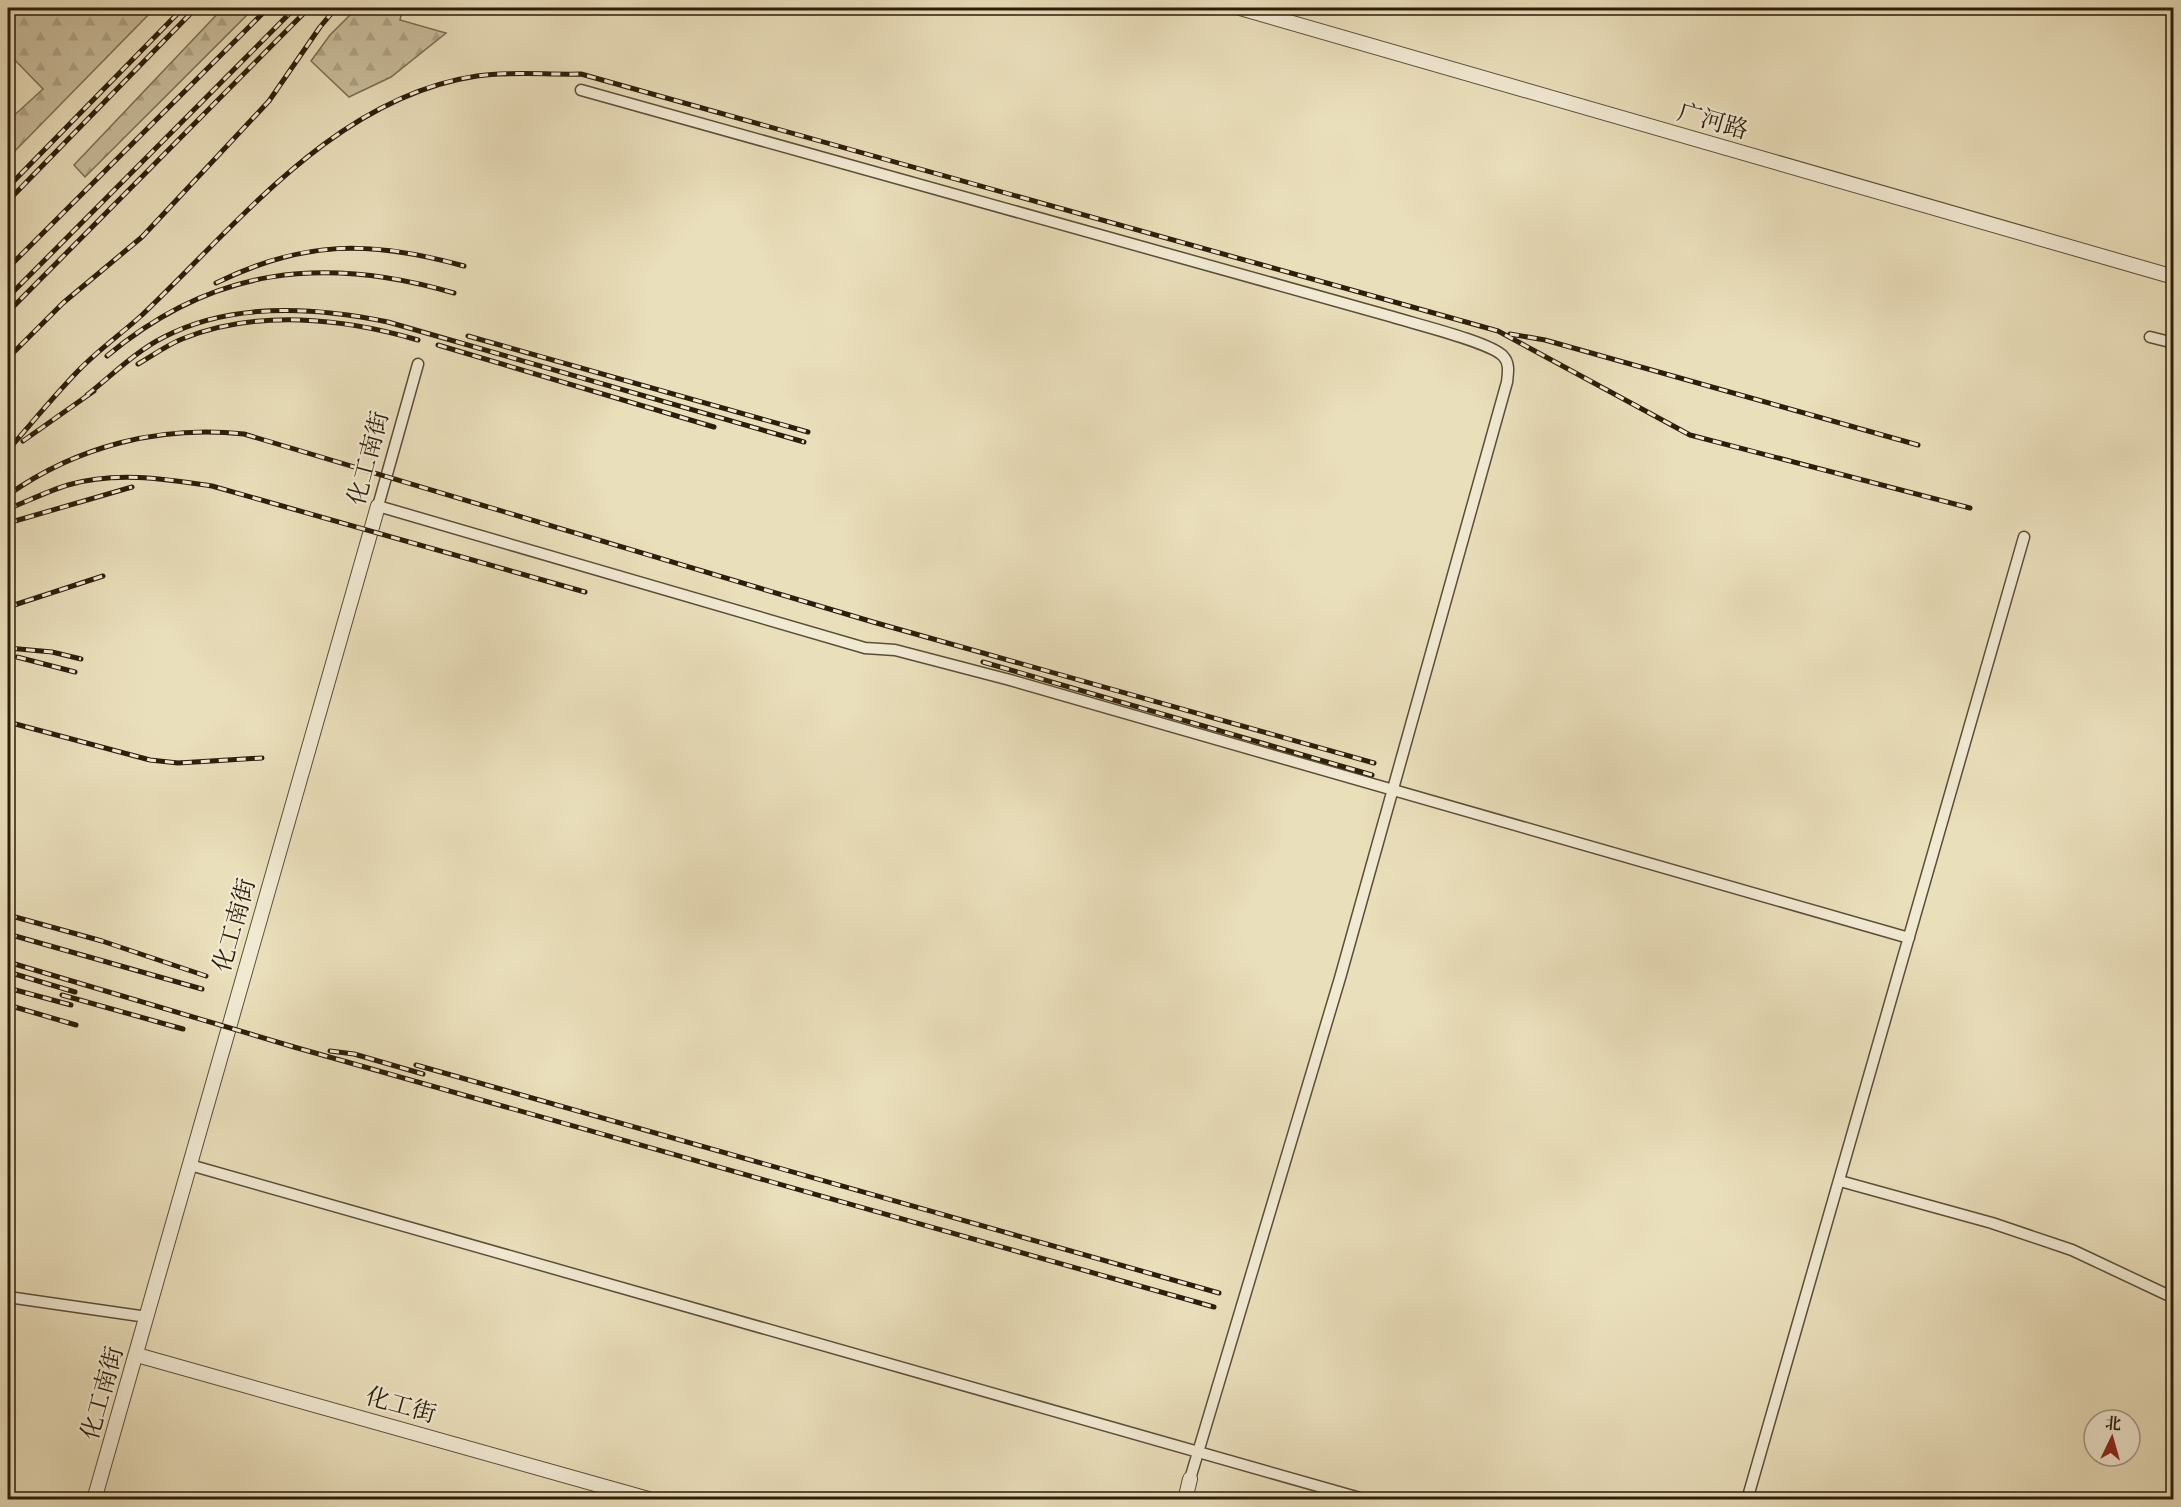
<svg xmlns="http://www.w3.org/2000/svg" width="2181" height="1507" font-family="'IM FELL English','Noto Serif SC',serif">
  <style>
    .forest { fill: url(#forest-firs); stroke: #7c6e54; stroke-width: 1.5 }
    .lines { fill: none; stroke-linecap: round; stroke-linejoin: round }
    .minor-casing { stroke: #5c4e36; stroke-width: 13 }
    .tertiary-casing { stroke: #5c4e36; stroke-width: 16 }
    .minor { stroke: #f1ead3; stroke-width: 10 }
    .tertiary { stroke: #f1ead3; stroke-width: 14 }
    .rail-casing { stroke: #2d1d0a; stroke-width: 5 }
    .rail { stroke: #f1ead3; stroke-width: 3; stroke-dasharray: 9; stroke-linecap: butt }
    .labels { text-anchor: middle; stroke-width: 4.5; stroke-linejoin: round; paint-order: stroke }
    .street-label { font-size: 24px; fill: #2d1d0a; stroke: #f1ead3 }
  </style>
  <defs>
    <pattern id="forest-firs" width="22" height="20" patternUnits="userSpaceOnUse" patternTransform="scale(1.5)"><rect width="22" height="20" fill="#cabe9d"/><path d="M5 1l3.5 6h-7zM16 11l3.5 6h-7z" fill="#aea386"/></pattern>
  </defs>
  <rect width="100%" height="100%" fill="#eadfbb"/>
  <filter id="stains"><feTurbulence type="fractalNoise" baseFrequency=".00333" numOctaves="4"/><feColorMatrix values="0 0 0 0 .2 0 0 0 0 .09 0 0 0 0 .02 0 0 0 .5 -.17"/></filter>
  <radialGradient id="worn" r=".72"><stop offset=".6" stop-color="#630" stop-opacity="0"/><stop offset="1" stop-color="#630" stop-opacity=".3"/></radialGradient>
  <!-- forest -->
  <path class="forest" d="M8,8H155L9,157L8,121L43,89L8,53Z
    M223,8H254L85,177L74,165Z
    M357,8H403L400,20L446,33L391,77L349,97L311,61L330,35Z"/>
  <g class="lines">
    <!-- minor casing -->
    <g class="minor-casing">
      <path id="minor" d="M581,90L1393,317C1415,324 1490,342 1503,356C1510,363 1508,373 1507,382L1340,978L1190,1479
        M2150,337L2174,343
        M418,364L378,506L865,648L895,650L1010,680L1909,938
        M190,1165L1367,1500
        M1840,1181L1992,1223L2072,1250L2174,1298
        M8,1297L147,1317
        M1747,1500L2024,537"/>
    </g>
    <!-- tertiary casing -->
    <g class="tertiary-casing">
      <path id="tertiary" d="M1240,8L2174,277
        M137,1355L652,1500
        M94,1500L378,506
        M1185,1500L1190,1479"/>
    </g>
    <!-- minor -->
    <use href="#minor" class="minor"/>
    <!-- tertiary -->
    <use href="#tertiary" class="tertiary"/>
    <!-- rail casing -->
    <g class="rail-casing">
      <path id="rail" d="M8,187L183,8
        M8,201L196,8
        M8,268L268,8
        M216,283C304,240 370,240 464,266
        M8,297L295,8
        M8,312L309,8
        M1510,334L1545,340L1918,445
        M468,336L808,432
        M438,345L714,427
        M107,356C213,267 324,255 454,293
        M8,358L63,303L142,237L269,101L320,27L336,8
        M138,364C152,356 167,345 182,339C256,309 343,318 418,340
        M87,395C111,376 136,351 164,337C231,302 316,307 388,322L804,442
        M23,441L94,391
        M8,450C31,424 53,397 77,372C97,351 121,334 142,315C239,223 336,97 477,76C510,71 548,75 581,74L1498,331L1690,435L1970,508
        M8,495C77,446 160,425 244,434L873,622L1374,763
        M8,509C28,501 48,491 68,485C116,471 165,479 212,486L585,592
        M8,523L132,487
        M8,607L103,576
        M8,648L52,652L81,659
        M17,657L75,672
        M983,662L1372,775
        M8,722L150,760L178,763L262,758
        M8,915L102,941L206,976
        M8,934L202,989
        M8,962L294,1047L1214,1307
        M8,972L75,992
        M8,988L71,1005
        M62,995L183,1029
        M8,1005L76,1025
        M330,1051L354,1054L423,1074
        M416,1065L1219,1293"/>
    </g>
    <!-- rail -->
    <use href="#rail" class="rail"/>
  </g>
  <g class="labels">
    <!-- street labels -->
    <g class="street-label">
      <text transform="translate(1713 121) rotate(16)" y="8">广河路</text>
      <text transform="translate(368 458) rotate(-75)" y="8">化工南街</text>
      <text transform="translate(234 925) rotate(-74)" y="8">化工南街</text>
      <text transform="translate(102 1393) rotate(-74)" y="8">化工南街</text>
      <text transform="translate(401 1405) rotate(16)" y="8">化工街</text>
    </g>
  </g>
  <!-- margin -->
  <rect width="2181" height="1507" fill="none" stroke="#eadfbb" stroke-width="30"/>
  <rect x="9" y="9" width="2163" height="1489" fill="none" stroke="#2d1d0a" stroke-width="3"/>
  <rect x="15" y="15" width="2151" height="1477" fill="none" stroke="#2d1d0a" stroke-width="1.5"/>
  <!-- north arrow -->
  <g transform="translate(2112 1438) rotate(5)"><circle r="28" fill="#f1ead3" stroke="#a39883" stroke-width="1.5"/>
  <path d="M0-4.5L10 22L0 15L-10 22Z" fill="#8f2418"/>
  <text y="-9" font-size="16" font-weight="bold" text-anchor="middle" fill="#2d1d0a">北</text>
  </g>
  <rect width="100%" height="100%" filter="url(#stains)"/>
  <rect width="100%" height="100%" fill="url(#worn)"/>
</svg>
